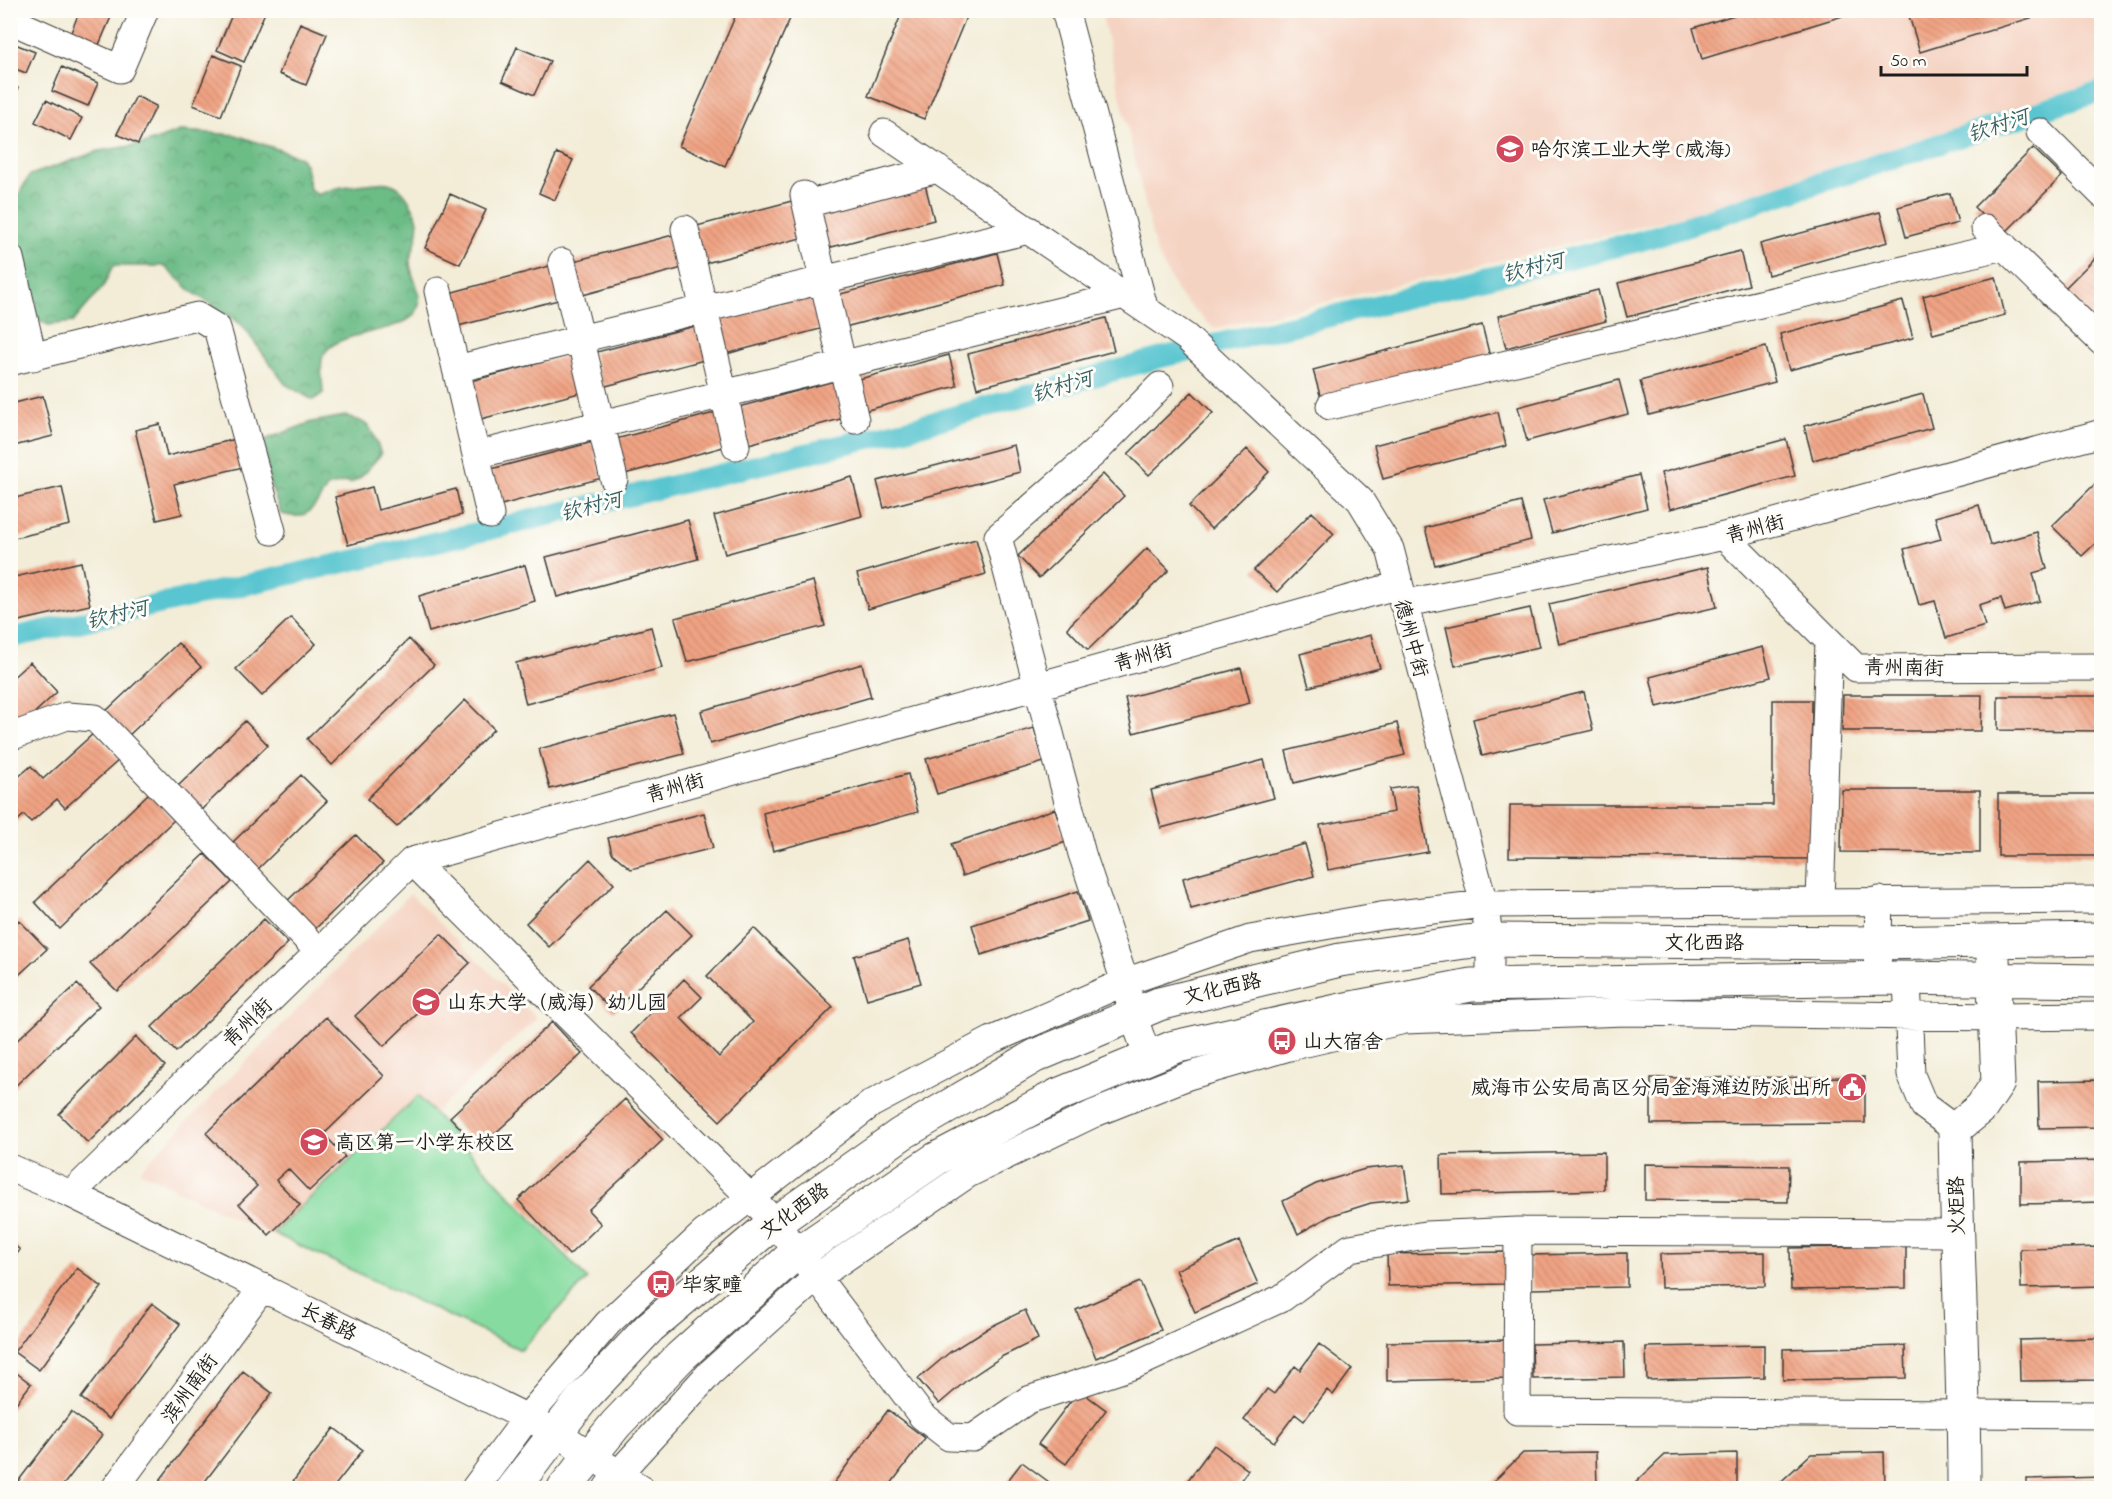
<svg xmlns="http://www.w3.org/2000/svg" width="2112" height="1499" font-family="'Indie Flower','LXGW WenKai TC',sans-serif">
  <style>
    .built { fill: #f5d3c2 }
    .forest { fill: url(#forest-crowns); stroke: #446c51; stroke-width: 1.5 }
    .park { fill: #86dca0; stroke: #517c5e; stroke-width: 1.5 }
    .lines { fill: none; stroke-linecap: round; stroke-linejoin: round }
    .canal { stroke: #58c5d0; stroke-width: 21 }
    .building { fill: url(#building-back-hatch) }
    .minor-casing { stroke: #3c3b38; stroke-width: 29 }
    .major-casing { stroke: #3c3b38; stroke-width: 35 }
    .minor { stroke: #fff; stroke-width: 27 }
    .major { stroke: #fff; stroke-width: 33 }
    .labels { text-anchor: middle; stroke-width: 6; stroke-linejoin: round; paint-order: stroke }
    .poi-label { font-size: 20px; fill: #1c1c1c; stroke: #fdfcf7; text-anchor: start }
    .street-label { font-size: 20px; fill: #1c1c1c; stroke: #fdfcf7 }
    .water-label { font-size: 21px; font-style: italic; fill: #346064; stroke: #fdfcf7 }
  </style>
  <defs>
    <pattern id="forest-crowns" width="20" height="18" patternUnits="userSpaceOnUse" patternTransform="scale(1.5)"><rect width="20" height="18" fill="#6cbc86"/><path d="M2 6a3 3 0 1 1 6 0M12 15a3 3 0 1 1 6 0" fill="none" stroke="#58986d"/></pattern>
    <pattern id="building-back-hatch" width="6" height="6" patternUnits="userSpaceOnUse" patternTransform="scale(1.5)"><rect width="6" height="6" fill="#f0a383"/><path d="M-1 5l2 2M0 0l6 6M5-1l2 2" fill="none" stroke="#cd8c71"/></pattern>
  </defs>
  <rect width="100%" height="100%" fill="#fdfcf7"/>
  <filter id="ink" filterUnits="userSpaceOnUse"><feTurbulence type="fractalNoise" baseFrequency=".0167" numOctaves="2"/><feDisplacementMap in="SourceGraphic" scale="12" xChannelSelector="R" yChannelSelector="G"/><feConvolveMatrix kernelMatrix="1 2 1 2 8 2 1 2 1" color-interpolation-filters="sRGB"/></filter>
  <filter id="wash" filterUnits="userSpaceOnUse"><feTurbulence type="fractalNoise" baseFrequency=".008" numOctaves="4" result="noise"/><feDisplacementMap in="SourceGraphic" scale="24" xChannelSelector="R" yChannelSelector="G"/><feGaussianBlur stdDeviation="1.35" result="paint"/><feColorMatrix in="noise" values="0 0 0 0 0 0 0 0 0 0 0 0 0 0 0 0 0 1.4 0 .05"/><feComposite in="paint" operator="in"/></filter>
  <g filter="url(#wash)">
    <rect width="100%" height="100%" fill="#f3edd8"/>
    <!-- built -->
    <path class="built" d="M1101,11H2101V80L1675,218L1214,329L1180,296L1156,252Z
      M410,894L537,1018L435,1113L587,1279L521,1350L274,1233L269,1235L139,1171Z"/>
    <!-- forest -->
    <path class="forest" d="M180,131L236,135L300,157L306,166L310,189L318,195C336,186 357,185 376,183C393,180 404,189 411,204C421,222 420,228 414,247C413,251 410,256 410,260C409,275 422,289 419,305C413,337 336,326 323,356C319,365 323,383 323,393L313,400L285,384L242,325L191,291L164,266H113L103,287L73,322L48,325L27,313L14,244L17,197L30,175L99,151L144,144Z
      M345,416C372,422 372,430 381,454L361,477L351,483L345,482L327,487C322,496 312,514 300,516C295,517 287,515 281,514L269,481L264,440L312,422Z"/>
    <!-- park -->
    <path class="park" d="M418,1096L587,1279L521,1350L273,1233Z"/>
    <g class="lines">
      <!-- canal -->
      <path class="canal" d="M10,638L488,530L908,429L1163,357L1640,241L2102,91"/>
    </g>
    <g id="blocks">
      <!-- building -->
      <path class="building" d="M80,10H114L98,47L70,35Z
        M234,10H266L244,62L217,50Z
        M738,10H784L792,14L725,166L679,146Z
        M903,10H969L924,119L868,96Z
        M1750,10H1859V11L1702,59L1693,28Z
        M1926,10H2053V11L1920,52L1909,16Z
        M300,23L327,34L306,85L279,74Z
        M10,42L35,52L26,73L10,67Z
        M517,47L550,61L534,95L502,81Z
        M213,55L241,66L221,116L193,105Z
        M62,67L98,83L88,106L52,91Z
        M10,84L18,88L10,105Z
        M136,96L156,106L138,144L117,134Z
        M46,100L82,118L71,140L35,122Z
        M2033,148L2062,176L2002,236L1974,207Z
        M557,153L573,160L555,200L539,193Z
        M925,184L934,220L824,249L815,213Z
        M1950,193L1958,223L1906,237L1898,207Z
        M450,194L486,210L460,264L425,248Z
        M792,201L801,238L702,264L693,227Z
        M1880,212L1888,242L1768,275L1760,244Z
        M677,234L686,267L579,296L570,262Z
        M1740,251L1749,285L1627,317L1618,283Z
        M2102,251V313L2092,323L2061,292Z
        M997,253L1005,285L841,328L833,296Z
        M553,265L562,299L458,326L449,293Z
        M1996,277L2005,315L1933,334L1923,296Z
        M1598,290L1606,321L1506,348L1498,316Z
        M815,293L824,328L726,354L717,319Z
        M1903,301L1913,338L1789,370L1780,334Z
        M1106,318L1114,351L977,388L968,354Z
        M699,325L708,359L602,387L593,353Z
        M1482,325L1490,357L1322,402L1313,370Z
        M1766,347L1775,382L1649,415L1640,381Z
        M574,354L583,392L477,420L467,382Z
        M949,355L957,386L860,412L852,381Z
        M1619,380L1628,414L1527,441L1518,407Z
        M834,381L844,418L745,445L735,408Z
        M1192,392L1213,413L1149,475L1128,454Z
        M1923,394L1932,428L1813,460L1804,426Z
        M43,396L53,436L10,447V404Z
        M718,412L727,446L621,475L612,440Z
        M1498,412L1506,446L1383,479L1374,445Z
        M160,424L167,456L236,439L243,467L174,484L182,514L157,520L135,430Z
        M1786,439L1795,476L1670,509L1661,473Z
        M593,442L602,478L501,505L491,469Z
        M1014,445L1020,472L884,508L877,481Z
        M1247,449L1269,472L1211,529L1189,506Z
        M1103,474L1124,496L1039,578L1018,556Z
        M1639,475L1647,508L1552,533L1543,500Z
        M852,477L862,516L725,554L714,516Z
        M2102,477V537L2082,556L2052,526Z
        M62,487L70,525L10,539V499Z
        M372,487L378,510L456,489L462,515L348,545L335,497Z
        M1521,502L1531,540L1435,565L1425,528Z
        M1979,505L1990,545L2037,532L2047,569L2033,573L2040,601L2005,611L2001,598L1979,605L1985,626L1946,638L1935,601L1919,605L1904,549L1941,539L1935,517Z
        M1312,512L1334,534L1277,592L1254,570Z
        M688,520L698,559L557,597L546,557Z
        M976,539L986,574L868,609L857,574Z
        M1147,548L1169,570L1088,650L1067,628Z
        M81,562L90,605L10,623V578Z
        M525,565L535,601L429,632L419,596Z
        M1708,567L1717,607L1559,644L1549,604Z
        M813,581L825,626L687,662L675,618Z
        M1530,608L1539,647L1455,666L1446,627Z
        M291,617L316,644L262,696L236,669Z
        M651,627L662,668L526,704L516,663Z
        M1371,635L1380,668L1309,687L1300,654Z
        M409,639L434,665L332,765L307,739Z
        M178,643L201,667L127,737L104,713Z
        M1763,647L1771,677L1657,707L1650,677Z
        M30,662L57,692L14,732L10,729V680Z
        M862,664L871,697L710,744L701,711Z
        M1241,668L1250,703L1133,733L1125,698Z
        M1584,692L1593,730L1482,756L1473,719Z
        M1843,695H1982L1981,731H1842Z
        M1998,696H2102V731L1998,730Z
        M465,700L494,729L397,827L367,799Z
        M1773,700H1812L1810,859L1509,857L1510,805H1773Z
        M673,713L684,754L550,789L539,749Z
        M245,721L268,745L199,812L176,788Z
        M1397,723L1405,755L1294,783L1286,751Z
        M1034,728L1044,762L937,794L926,759Z
        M94,733L119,760L65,808L57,799L31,822L24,815L10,827V784L31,766L43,779Z
        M1264,760L1274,798L1161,828L1151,790Z
        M908,774L918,812L773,851L763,813Z
        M301,775L327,801L256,871L230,845Z
        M1416,785L1428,852L1328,870L1320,825L1394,812L1390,789Z
        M1842,790H1980V853L1841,852Z
        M149,793L174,820L60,929L35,902Z
        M1998,794H2102V856H1998Z
        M1055,809L1066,842L962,876L951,844Z
        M704,813L713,848L631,869L612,853L608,838Z
        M356,835L383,863L313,931L285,903Z
        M1305,844L1314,876L1191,909L1183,878Z
        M205,854L232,882L117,991L90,964Z
        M590,859L614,884L549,947L526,923Z
        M1078,891L1088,921L981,955L972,925Z
        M667,910L692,935L613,1012L588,986Z
        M264,919L288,943L176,1052L152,1027Z
        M19,920L47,949L10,983V929Z
        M754,928L833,1007L720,1121L631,1033L684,979L702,997L681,1018L719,1057L753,1022L707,976Z
        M441,934L470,963L384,1046L355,1016Z
        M908,940L921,983L867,999L854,956Z
        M77,984L99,1006L10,1091V1047Z
        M326,1017L384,1076L324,1134L345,1157L309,1191L288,1169L276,1180L300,1205L269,1235L239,1204L257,1186L206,1133Z
        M552,1022L582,1054L479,1148L450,1117Z
        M136,1037L165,1066L88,1143L59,1114Z
        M1865,1077V1123L1651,1124V1078Z
        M2102,1080V1127L2039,1128L2038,1081Z
        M625,1099L663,1140L588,1210L601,1224L569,1255L518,1200Z
        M1604,1152V1190L1442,1194L1441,1155Z
        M2102,1160V1202L2021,1204V1162Z
        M1645,1164L1789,1166L1788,1202L1645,1200Z
        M1404,1165L1409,1199L1371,1203L1330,1216L1298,1234L1283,1201L1316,1184L1365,1169Z
        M1239,1241L1258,1284L1195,1312L1176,1270Z
        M10,1242L20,1250L10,1263Z
        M1906,1246V1288L1791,1290L1790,1248Z
        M2102,1247V1286L2021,1288L2020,1249Z
        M1506,1252L1507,1284L1388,1286L1387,1254Z
        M1765,1252V1286L1661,1288L1660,1254Z
        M1627,1253V1287L1531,1289L1530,1255Z
        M77,1268L102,1287L39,1370L14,1352Z
        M1140,1282L1161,1330L1096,1358L1076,1310Z
        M152,1303L180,1324L109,1419L81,1398Z
        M1025,1310L1038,1339L1003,1356L967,1380L939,1404L918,1379L950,1352L990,1327Z
        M2102,1338V1380L2020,1381L2019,1340Z
        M1507,1340L1508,1378L1387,1381V1342Z
        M1624,1342L1625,1377L1533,1379L1532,1344Z
        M1319,1344L1352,1369L1333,1395L1327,1390L1304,1421L1295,1414L1274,1442L1244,1420L1267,1389L1274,1394L1295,1366L1300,1370Z
        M1764,1345V1377L1647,1380L1646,1347Z
        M1905,1346L1906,1378L1783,1380V1349Z
        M10,1368L31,1384L10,1411Z
        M243,1371L272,1393L200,1488H154Z
        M1079,1390L1106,1410L1066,1464L1038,1444Z
        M888,1410L925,1438L888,1488H830Z
        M71,1412L102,1435L61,1488H13Z
        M334,1428L363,1450L333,1488H288Z
        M1214,1445L1248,1470L1235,1488H1182Z
        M1596,1452L1597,1488H1487L1523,1453Z
        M1884,1452L1885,1486L1774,1488L1811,1454Z
        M1737,1453V1488H1630L1665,1455Z
        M1022,1462L1053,1485L1050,1488H1002Z
        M2102,1477V1488H2027V1479Z"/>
    </g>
  </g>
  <g filter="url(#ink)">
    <use href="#blocks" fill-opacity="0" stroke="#3c3b38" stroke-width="1.5"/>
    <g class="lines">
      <!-- minor casing -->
      <g class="minor-casing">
        <path id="minor" d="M1065,10L1144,307
          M10,20L120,69L145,10
          M2040,132L2102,194
          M884,133L1186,337L1360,500L1390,549L1484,904L1490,940V985
          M804,195L855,420
          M806,204L938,169
          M1985,228L2102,342
          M685,229L736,446
          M10,258L33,357
          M562,262L614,479
          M438,291L490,515
          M10,362L197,316L217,328L272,531
          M456,369L1029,230
          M1330,406L2004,246
          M476,455L1125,295
          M1724,536L1856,668L2102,667
          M1403,604L1724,536L2102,433
          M10,737L67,716L95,718L319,952
          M412,861L775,1222L922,1416L949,1437L973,1438L1028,1400L1135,1365L1282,1298L1350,1248L1425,1235L1518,1231L1956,1233
          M1820,901L1829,641
          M1877,979L1879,900
          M1907,979L1911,1075L1924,1106L1955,1129
          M1148,1058L1133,1015L1125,982L1082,854L998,537L1095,452L1160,386
          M10,1168L71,1194L556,1432L640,1488
          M71,1194L412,861L1399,585
          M1518,1231L1517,1411L2102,1415
          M115,1488L263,1287
          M475,1488L526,1419L608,1323L703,1234L871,1104L992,1040L1125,982L1250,939L1381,916L1484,904L2102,900
          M607,1488L617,1475L710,1373L817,1277L968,1174L1095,1113L1188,1076L1289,1047L1405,1020L1625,1012L1997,1017L2102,1016"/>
      </g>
      <!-- major casing -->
      <g class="major-casing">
        <path id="major" d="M513,1488L583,1398L650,1327L765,1230L901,1134L1035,1056L1159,1004L1340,960L1465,942L1490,940L1878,943L2102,939
          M564,1488L616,1424L680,1357L788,1260L936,1159L1058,1095L1174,1047L1341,1010L1471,985L1896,978L2102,981
          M1964,1488C1964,1369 1957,1249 1955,1129L1981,1108L1998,1083L1993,958"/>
      </g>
      <!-- minor -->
      <use href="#minor" class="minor"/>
      <!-- major -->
      <use href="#major" class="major"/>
    </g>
  </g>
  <!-- icons -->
  <defs>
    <g id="university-disc" transform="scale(1.5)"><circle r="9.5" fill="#d1495b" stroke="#fdfcf7"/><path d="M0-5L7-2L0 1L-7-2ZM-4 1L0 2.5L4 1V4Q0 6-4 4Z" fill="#fff"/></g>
    <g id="school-disc" transform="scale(1.5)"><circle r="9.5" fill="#d1495b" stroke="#fdfcf7"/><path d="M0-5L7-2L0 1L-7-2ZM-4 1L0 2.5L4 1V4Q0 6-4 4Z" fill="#fff"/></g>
    <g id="bus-disc" transform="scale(1.5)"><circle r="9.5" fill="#d1495b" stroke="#fdfcf7"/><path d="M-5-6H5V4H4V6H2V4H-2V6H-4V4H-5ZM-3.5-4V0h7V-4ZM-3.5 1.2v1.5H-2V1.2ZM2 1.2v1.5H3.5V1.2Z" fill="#fff"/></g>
    <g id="civic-disc" transform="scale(1.5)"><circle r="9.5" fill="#d1495b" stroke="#fdfcf7"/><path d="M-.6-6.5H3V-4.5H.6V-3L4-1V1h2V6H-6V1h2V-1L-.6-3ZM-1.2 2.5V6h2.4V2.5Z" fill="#fff"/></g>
  </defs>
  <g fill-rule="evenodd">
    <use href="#university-disc" x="1510" y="149"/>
    <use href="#school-disc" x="426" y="1002"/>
    <use href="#bus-disc" x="1282" y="1041"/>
    <use href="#civic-disc" x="1852" y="1087"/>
    <use href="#school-disc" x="314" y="1142"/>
    <use href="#bus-disc" x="661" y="1284"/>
  </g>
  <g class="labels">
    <!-- poi labels -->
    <g class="poi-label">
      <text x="1531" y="156">哈尔滨工业大学 (威海)</text>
      <text x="447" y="1009">山东大学（威海）幼儿园</text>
      <text x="1303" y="1048">山大宿舍</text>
      <text x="1831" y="1094" text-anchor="end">威海市公安局高区分局金海滩边防派出所</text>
      <text x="335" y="1149">高区第一小学东校区</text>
      <text x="682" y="1291">毕家疃</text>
    </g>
    <!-- street labels -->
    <g class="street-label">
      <text transform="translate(1755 528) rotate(-15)" y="7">青州街</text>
      <text transform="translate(1412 638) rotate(75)" y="7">德州中街</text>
      <text transform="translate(1143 656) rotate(-15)" y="7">青州街</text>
      <text transform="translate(1904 667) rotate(1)" y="7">青州南街</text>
      <text transform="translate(675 787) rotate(-16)" y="7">青州街</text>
      <text x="1704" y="949">文化西路</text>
      <text transform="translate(1222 988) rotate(-13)" y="7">文化西路</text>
      <text transform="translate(247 1022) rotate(-44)" y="7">青州街</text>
      <text transform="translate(1956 1206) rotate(-91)" y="7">火炬路</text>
      <text transform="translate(794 1210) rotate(-36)" y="7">文化西路</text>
      <text transform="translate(329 1321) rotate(27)" y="7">长春路</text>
      <text transform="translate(189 1388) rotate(-54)" y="7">滨州南街</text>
    </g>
    <!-- water labels -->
    <g class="water-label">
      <text transform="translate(1998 125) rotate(-18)" y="7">钦村河</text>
      <text transform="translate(1533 267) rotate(-14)" y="7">钦村河</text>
      <text transform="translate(1062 386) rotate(-16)" y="7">钦村河</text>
      <text transform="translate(591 506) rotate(-14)" y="7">钦村河</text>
      <text transform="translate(117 614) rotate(-13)" y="7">钦村河</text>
    </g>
  </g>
  <!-- margin -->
  <rect width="2112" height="1499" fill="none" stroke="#fdfcf7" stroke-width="36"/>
  <!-- scale -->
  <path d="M1881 66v9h146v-9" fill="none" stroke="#1c1c1c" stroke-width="3"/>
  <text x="1890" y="66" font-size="18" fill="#1c1c1c" stroke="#fdfcf7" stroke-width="4.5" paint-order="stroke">50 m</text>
</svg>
